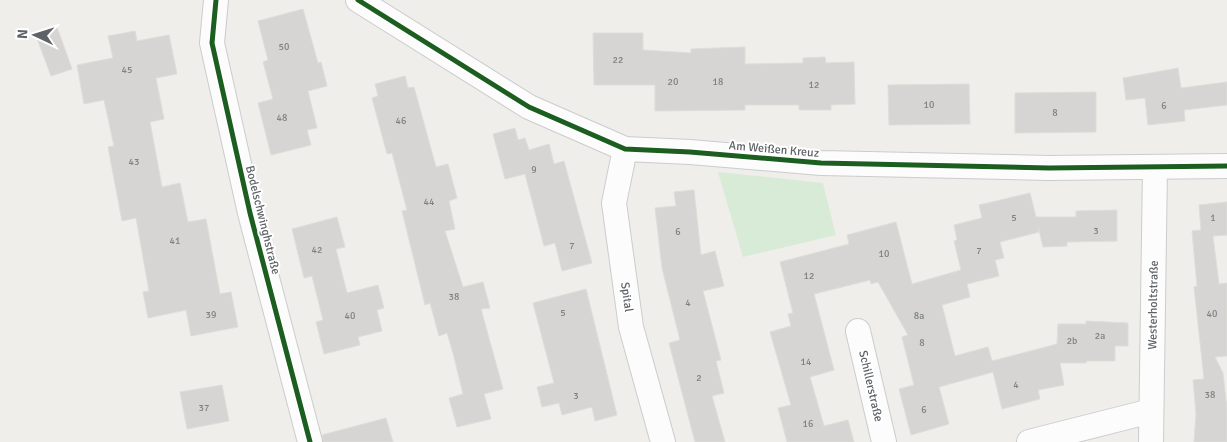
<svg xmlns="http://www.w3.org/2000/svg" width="1227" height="442" font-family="Signika,sans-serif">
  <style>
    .green { fill: #d8ebd6 }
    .building { fill: #d6d5d3; stroke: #deddd9 }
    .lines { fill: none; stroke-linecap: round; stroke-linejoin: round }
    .street-casing { stroke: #cbcccc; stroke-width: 26 }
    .street { stroke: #fdfcfc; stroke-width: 24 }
    .cycleway-casing { stroke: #fff; stroke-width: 8 }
    .cycleway { stroke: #1b5e20; stroke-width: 5 }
    .labels { text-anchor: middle; stroke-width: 4; stroke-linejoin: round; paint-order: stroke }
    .number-label { font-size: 10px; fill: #7e8184 }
    .street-label { font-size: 12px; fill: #5f6368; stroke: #fff }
  </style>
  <rect width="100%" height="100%" fill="#efeeea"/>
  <!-- green -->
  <path class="green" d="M718,172L823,183L836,235L743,257Z"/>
  <!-- building -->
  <path class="building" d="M303,9L318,63L321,62L327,86L308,91L317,128L307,130L311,145L271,155L258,103L273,99L263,62L268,60L258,21Z
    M57,27L72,69L51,76L35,33Z
    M135,31L137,41L169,35L177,74L156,78L164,119L150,122L162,187L180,183L188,222L206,219L220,294L231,292L238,327L191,336L186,310L148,318L143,292L149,291L136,218L122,221L108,147L114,146L104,100L84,104L77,65L113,58L108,36Z
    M593,33H643V50L691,53V49L745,47V64L803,63V58L825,57L826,63L854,62L855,104L831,105V110H799V105H745V110L655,111V85H594Z
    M1178,68L1181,88L1227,82V105L1184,110L1185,121L1148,125L1145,98L1126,100L1123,78Z
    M405,76L408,88L414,87L436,167L448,164L457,198L449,201L455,229L445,231L463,287L483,282L490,308L481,309L503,389L484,394L491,419L457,427L449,398L463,394L453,353L447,333L439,336L430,303L425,305L402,211L407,210L392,153L387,154L372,98L378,96L375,84Z
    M969,84L970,124L889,125L888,85Z
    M1096,92V132L1015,133V93Z
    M515,128L518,140L525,138L529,150L549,144L554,164L564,161L592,263L562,271L555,243L544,246L525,174L505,179L493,134Z
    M694,190L701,255L715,251L724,286L703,291L721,360L716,361L724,393L712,396L725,442H695L669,343L680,340L662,268L655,208L676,206L674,192Z
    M1030,193L1036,217H1076V211L1117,210V241L1067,242V246L1043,247L1038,226L1039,232L1000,242L1004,258L995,260L999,276L967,284L970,297L942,305L955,356L988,347L992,361L1057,344L1058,324H1086V321L1128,323V346H1115V361H1087L1086,363H1060L1064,385L1038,390L1040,399L1002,409L993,372L939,387L949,424L911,435L899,389L914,385L902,337L908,335L878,282L871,284L870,280L814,294L834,370L810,377L824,426L848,420L854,442H787L778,408L791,405L770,332L791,326L788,314L793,313L780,262L849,244L847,235L896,222L912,284L961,270L954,241L957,240L954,225L982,218L979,205Z
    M1227,202V235L1213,236L1219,284L1227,283V356L1215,357L1223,373L1227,409V442H1194L1196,413L1193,380L1204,379L1194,287L1197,286L1192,231L1201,230L1199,205Z
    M337,217L345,247L336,249L347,293L378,285L384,308L377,310L382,331L358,337L360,345L324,354L316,322L323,320L312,276L304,278L292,229Z
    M586,289L617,415L595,421L592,407L562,415L559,403L542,407L537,387L554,383L533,303Z
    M222,385L229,421L187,429L180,392Z
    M386,418L393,442H323L322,435Z"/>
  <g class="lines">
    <!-- street casing -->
    <g class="street-casing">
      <path id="street" d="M216,0L212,43L250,213L310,442
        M358,0L529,107L625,149L690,152L821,163L1049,168L1227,166
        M625,149L614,203L631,327L663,442
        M858,331L884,442
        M1029,442L1151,411
        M1151,442L1155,167"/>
    </g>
    <!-- street -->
    <use href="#street" class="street"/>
    <!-- cycleway casing -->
    <g class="cycleway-casing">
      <path id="cycleway" d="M216,0L212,43L250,213L310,442
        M358,0L529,107L625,149L690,152L821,163L1049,168L1227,166"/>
    </g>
    <!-- cycleway -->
    <use href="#cycleway" class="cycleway"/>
  </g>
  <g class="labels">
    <!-- number labels -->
    <g class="number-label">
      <text x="284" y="50">50</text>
      <text x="618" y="63">22</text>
      <text x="127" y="73">45</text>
      <text x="673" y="85">20</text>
      <text x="718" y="85">18</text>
      <text x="814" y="88">12</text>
      <text x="929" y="108">10</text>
      <text x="1164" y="109">6</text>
      <text x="1055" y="116">8</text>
      <text x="282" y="121">48</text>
      <text x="401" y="124">46</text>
      <text x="134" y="165">43</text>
      <text x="534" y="173">9</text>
      <text x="429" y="205">44</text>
      <text x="1014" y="221">5</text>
      <text x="1213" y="221">1</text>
      <text x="1096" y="234">3</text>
      <text x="678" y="235">6</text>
      <text x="175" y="244">41</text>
      <text x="572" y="249">7</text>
      <text x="317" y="253">42</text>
      <text x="979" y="254">7</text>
      <text x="884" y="257">10</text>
      <text x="809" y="279">12</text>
      <text x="454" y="300">38</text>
      <text x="688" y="306">4</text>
      <text x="563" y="316">5</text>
      <text x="1212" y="317">40</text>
      <text x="211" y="318">39</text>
      <text x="350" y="319">40</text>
      <text x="919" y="319">8a</text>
      <text x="1100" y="339">2a</text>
      <text x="1072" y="344">2b</text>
      <text x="922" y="346">8</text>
      <text x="806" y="365">14</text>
      <text x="699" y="381">2</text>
      <text x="1016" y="388">4</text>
      <text x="1210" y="398">38</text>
      <text x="576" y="399">3</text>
      <text x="204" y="411">37</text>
      <text x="924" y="413">6</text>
      <text x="808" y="427">16</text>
    </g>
    <!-- street labels -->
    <g class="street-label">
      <text transform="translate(774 149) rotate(5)" y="4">Am Weißen Kreuz</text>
      <text transform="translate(263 220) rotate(76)" y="4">Bodelschwinghstraße</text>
      <text transform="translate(627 297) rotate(82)" y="4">Spital</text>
      <text transform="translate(1153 305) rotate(-89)" y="4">Westerholtstraße</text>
      <text transform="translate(871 386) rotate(77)" y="4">Schillerstraße</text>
    </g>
  </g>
  <!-- north arrow -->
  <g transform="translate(35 35) rotate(274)" stroke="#ffffff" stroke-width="4" paint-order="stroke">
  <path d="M0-4L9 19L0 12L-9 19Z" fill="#5f6368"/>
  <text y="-8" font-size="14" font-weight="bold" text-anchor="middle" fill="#5f6368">N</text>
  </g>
</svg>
